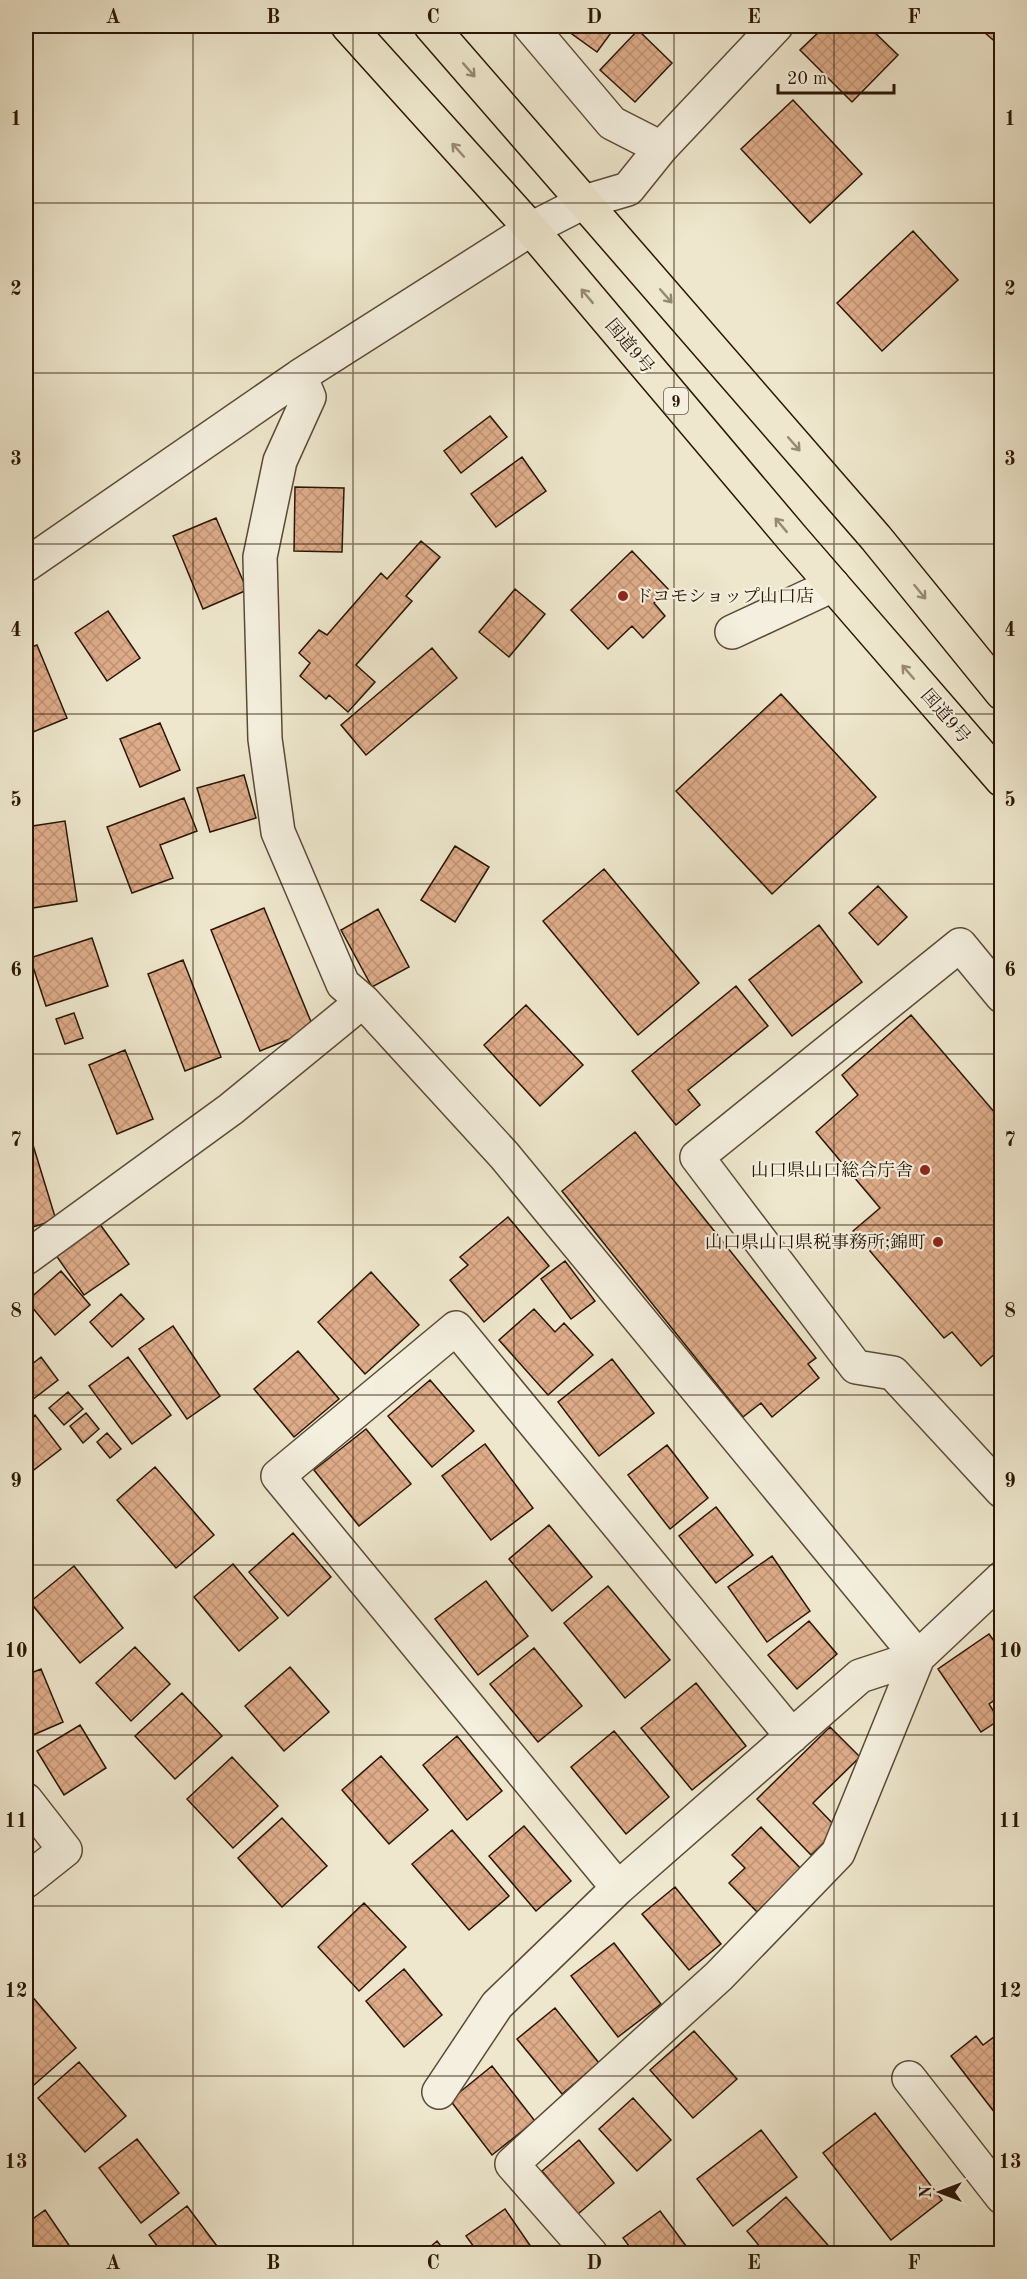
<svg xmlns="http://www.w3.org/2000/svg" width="1027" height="2279" font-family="'Old Standard TT','Noto Serif JP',serif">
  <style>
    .building { fill: url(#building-cross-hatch); stroke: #2a1605; stroke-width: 1.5 }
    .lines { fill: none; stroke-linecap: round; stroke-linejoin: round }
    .minor-casing { stroke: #5b4a37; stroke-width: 36 }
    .highway-casing { stroke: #2a1605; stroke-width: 36 }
    .minor { stroke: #f4efde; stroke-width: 33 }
    .highway { stroke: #eee7cd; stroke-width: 33 }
    .oneway { stroke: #968973 }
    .grid { fill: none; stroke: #2a1605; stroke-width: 1.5; stroke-opacity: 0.55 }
    .poi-dot { fill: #8f2418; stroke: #f4efde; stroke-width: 2 }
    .labels { text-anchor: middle; stroke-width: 4.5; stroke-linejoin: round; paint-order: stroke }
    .shield { fill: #f4efde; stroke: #675746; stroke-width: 1.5 }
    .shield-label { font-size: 16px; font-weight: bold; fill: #2a1605 }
    .street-label { font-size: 18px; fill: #2a1605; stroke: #f4efde }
    .poi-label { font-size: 18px; fill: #2a1605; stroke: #f4efde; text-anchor: end }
    .neatline { fill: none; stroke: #2a1605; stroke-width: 2 }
    .grid-label { font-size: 20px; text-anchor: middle; font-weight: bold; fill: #2a1605 }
  </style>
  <defs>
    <pattern id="building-cross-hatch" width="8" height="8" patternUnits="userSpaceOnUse" patternTransform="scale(1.5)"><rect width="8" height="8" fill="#deac89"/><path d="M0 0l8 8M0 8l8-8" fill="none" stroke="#bf9375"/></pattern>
  </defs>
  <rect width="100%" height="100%" fill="#eee7cd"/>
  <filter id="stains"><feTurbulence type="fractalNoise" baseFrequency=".00333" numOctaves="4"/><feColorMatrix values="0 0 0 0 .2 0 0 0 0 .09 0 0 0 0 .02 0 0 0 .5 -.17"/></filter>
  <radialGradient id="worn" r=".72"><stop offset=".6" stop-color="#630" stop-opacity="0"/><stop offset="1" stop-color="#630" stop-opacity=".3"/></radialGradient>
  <!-- building -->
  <path class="building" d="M567,26H616L597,52L565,29Z
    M825,26H868L898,55L852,102L800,50Z
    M977,26H1002V42L999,45Z
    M638,30L672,63L635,102L600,70Z
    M793,100L862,174L810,223L741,149Z
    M913,231L958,280L882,351L837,303Z
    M490,416L507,437L461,473L444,451Z
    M522,457L546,491L496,527L471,494Z
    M295,487L344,488L342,552L294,551Z
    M216,518L247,590L203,609L173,536Z
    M421,541L440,557L406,596L412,601L356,665L375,682L348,712L329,695L326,699L300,676L310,663L299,653L319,630L327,635L381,573L387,579Z
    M632,551L668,589L654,603L665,616L643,638L632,626L608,649L571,610Z
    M515,589L545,614L509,657L479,632Z
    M108,611L140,658L107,681L75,633Z
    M37,645L67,718L26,735V649Z
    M432,648L457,678L366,755L341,725Z
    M781,694L876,797L772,894L676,791Z
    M160,723L180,770L140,787L120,739Z
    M244,775L256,818L210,832L197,788Z
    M184,798L197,831L160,845L173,878L132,893L107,827Z
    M65,821L77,901L26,909V827Z
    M455,846L489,867L455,922L421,900Z
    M604,869L699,983L638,1035L543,921Z
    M878,886L907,917L878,945L849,913Z
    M264,908L314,1029L260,1051L211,930Z
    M378,909L409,967L372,987L341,930Z
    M819,925L862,982L792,1036L749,980Z
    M92,938L108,986L46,1006L30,958Z
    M183,960L221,1057L185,1071L148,974Z
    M736,986L768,1026L688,1090L700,1105L676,1125L632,1071Z
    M526,1005L583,1065L540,1106L484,1045Z
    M74,1013L83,1038L65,1044L56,1019Z
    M911,1015L1002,1121V1355L998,1351L981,1366L952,1332L944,1338L853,1231L880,1208L816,1132L858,1095L842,1075Z
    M125,1050L153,1119L117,1134L89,1065Z
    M26,1083L28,1126H26Z
    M635,1132L816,1358L808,1364L819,1378L772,1417L761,1403L743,1417L562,1191Z
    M33,1145L56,1220L26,1229V1148Z
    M508,1217L549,1266L484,1322L450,1280L468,1265L460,1257Z
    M99,1223L129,1264L84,1295L55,1254Z
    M565,1261L595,1301L571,1319L541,1279Z
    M61,1271L90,1305L55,1335L27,1301Z
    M371,1272L419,1325L365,1374L318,1322Z
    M121,1294L144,1319L112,1347L90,1322Z
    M534,1309L555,1332L564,1323L593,1355L548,1395L499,1340Z
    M173,1326L220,1396L187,1419L139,1349Z
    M298,1351L339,1399L294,1437L254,1389Z
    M41,1357L58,1380L32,1400L26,1391V1369Z
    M128,1357L171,1415L132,1444L89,1386Z
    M612,1359L654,1413L599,1456L558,1402Z
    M430,1380L474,1431L432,1467L388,1416Z
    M68,1392L83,1409L64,1425L49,1408Z
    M86,1413L99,1429L83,1443L70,1426Z
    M35,1415L61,1449L26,1476V1422Z
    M366,1429L411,1484L359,1526L314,1470Z
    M107,1433L121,1449L110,1458L97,1442Z
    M485,1444L533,1508L491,1540L442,1476Z
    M667,1445L708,1498L670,1529L628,1475Z
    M155,1467L214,1535L176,1568L117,1500Z
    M716,1507L753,1555L716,1583L679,1536Z
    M549,1525L592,1577L552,1611L509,1559Z
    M293,1533L331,1577L288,1616L249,1572Z
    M772,1556L810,1611L767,1642L728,1587Z
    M233,1564L278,1618L239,1651L194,1597Z
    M74,1566L123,1628L80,1663L30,1602Z
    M486,1581L528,1636L478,1675L435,1619Z
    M608,1586L670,1660L625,1698L564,1623Z
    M809,1621L837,1654L797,1689L768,1655Z
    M989,1634L1002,1652V1695L989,1704L999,1720L981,1732L938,1669Z
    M135,1647L170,1684L131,1721L96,1683Z
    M534,1648L582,1706L538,1742L490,1684Z
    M290,1667L329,1712L284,1751L245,1706Z
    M41,1669L63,1722L26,1738V1675Z
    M696,1683L746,1746L692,1790L641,1728Z
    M182,1693L222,1736L175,1779L135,1736Z
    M80,1725L106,1768L64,1795L37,1751Z
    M830,1727L860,1757L813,1803L838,1829L811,1855L757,1799Z
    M614,1731L669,1797L626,1834L571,1767Z
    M457,1736L502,1791L467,1820L423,1765Z
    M381,1756L428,1810L389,1844L342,1790Z
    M232,1757L278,1806L233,1848L187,1799Z
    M282,1818L327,1866L282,1907L238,1858Z
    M524,1826L571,1881L536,1911L489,1856Z
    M761,1827L803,1871L759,1914L729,1883L745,1868L732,1855Z
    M452,1830L509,1896L469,1930L412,1864Z
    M675,1887L721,1944L689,1970L642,1914Z
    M364,1903L406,1947L359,1991L318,1947Z
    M614,1943L661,2004L618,2037L571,1976Z
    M404,1969L442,2015L404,2047L366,2001Z
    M30,1994L76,2048L34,2085L26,2074V1998Z
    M555,2008L599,2063L562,2094L517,2039Z
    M694,2031L737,2079L693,2118L650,2070Z
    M1002,2031V2122L951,2056L976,2036L983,2045Z
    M79,2062L126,2116L85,2152L38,2098Z
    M492,2066L535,2121L492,2155L450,2100Z
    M633,2098L671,2140L637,2171L599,2129Z
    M875,2113L942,2200L891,2240L823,2153Z
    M761,2130L797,2177L733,2226L697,2179Z
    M137,2139L179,2193L141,2223L99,2168Z
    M579,2140L614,2183L578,2214L542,2171Z
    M786,2197L833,2251L830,2254H766L747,2231Z
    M187,2206L223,2254H163L149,2235Z
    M505,2209L536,2254H479L466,2236Z
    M45,2210L75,2254H26V2224Z
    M660,2211L692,2254H635L623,2238Z
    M437,2241L447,2254H422Z"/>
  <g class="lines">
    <!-- minor casing -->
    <g class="minor-casing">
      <path id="minor" d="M530,26L612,123L661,148
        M300,376L309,397L280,461L260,557L265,739L278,832L343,984L363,1001L504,1155L918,1657L860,1676L618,1888L497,2005L439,2092
        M26,565L300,376L531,229L584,202L628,189L661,148L776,26
        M732,632L833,585
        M1002,996L960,945L697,1157L856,1367L893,1373L1002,1491
        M26,1258L231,1109L363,1001
        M26,1800L65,1850L26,1881
        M618,1888L278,1476L456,1328L792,1736
        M909,2078L1002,2197
        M591,2254L512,2164L719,1976L838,1853L918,1657L1002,1578"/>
    </g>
    <!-- highway casing -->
    <g class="highway-casing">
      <path id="highway" d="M348,26L531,229L793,539L1002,780
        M431,26L876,538L1002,693"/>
    </g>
    <!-- minor -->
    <use href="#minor" class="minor"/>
    <!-- highway -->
    <use href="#highway" class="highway"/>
  </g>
  <!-- one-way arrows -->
  <defs><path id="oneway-shaft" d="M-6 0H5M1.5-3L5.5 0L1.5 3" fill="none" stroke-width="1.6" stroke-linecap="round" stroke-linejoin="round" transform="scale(1.5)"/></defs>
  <g class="oneway">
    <use href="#oneway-shaft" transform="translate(469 70) rotate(49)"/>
    <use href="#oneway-shaft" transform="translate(458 150) rotate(-132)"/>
    <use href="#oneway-shaft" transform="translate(587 296) rotate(-130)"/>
    <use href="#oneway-shaft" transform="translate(666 296) rotate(49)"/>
    <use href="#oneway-shaft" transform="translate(794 444) rotate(49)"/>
    <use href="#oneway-shaft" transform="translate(781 525) rotate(-130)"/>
    <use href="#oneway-shaft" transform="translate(920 592) rotate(51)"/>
    <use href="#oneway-shaft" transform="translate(908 672) rotate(-131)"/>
  </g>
  <!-- grid -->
  <path class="grid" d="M193,26V2254M353,26V2254M514,26V2254M674,26V2254M834,26V2254M26,203H1002M26,373H1002M26,544H1002M26,714H1002M26,884H1002M26,1054H1002M26,1225H1002M26,1395H1002M26,1565H1002M26,1735H1002M26,1906H1002M26,2076H1002"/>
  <!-- markers -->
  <g class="poi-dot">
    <circle cx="623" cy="596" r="6"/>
    <circle cx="925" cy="1170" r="6"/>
    <circle cx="938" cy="1242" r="6"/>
  </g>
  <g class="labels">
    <!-- shield labels -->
    <rect class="shield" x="664" y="388" width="24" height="26" rx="4.5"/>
    <g class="shield-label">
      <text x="676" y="407">9</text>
    </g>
    <!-- street labels -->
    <g class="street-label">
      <text transform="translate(630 346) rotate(50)" y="6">国道9号</text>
      <text transform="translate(946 716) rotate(49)" y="6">国道9号</text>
    </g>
    <!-- poi labels -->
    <g class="poi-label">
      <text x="635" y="602" text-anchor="start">ドコモショップ山口店</text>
      <text x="913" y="1176">山口県山口総合庁舎</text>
      <text x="926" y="1248">山口県山口県税事務所;錦町</text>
    </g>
  </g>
  <!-- margin -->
  <rect width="1027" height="2279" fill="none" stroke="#eee7cd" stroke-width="66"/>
  <!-- north arrow -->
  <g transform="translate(940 2192) rotate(270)" stroke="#f4efde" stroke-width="4.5" paint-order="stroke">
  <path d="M0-4.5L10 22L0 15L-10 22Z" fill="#2a1605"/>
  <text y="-9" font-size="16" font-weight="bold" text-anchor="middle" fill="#2a1605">N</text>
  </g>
  <!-- scale -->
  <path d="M778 84v9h116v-9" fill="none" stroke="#2a1605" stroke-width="3"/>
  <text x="787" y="84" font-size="18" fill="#2a1605" stroke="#f4efde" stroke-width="4.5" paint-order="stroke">20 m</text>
  <rect x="33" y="33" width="961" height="2213" class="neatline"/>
  <g class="grid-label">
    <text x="113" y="23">A</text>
    <text x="273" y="23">B</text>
    <text x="433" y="23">C</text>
    <text x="594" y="23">D</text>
    <text x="754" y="23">E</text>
    <text x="914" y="23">F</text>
    <text x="16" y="125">1</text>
    <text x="1010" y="125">1</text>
    <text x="16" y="295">2</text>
    <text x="1010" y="295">2</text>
    <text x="16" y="465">3</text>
    <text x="1010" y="465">3</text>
    <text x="16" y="636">4</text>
    <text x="1010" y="636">4</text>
    <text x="16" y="806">5</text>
    <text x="1010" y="806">5</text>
    <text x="16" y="976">6</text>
    <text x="1010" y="976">6</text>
    <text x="16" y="1146">7</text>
    <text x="1010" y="1146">7</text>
    <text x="16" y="1317">8</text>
    <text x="1010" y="1317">8</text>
    <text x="16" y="1487">9</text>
    <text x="1010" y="1487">9</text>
    <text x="16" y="1657">10</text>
    <text x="1010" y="1657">10</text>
    <text x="16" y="1827">11</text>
    <text x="1010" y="1827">11</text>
    <text x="16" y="1997">12</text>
    <text x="1010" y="1997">12</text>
    <text x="16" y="2168">13</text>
    <text x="1010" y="2168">13</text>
    <text x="113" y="2269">A</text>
    <text x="273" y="2269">B</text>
    <text x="433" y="2269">C</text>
    <text x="594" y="2269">D</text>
    <text x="754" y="2269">E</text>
    <text x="914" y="2269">F</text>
  </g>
  <rect width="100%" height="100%" filter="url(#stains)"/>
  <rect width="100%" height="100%" fill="url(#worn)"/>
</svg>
